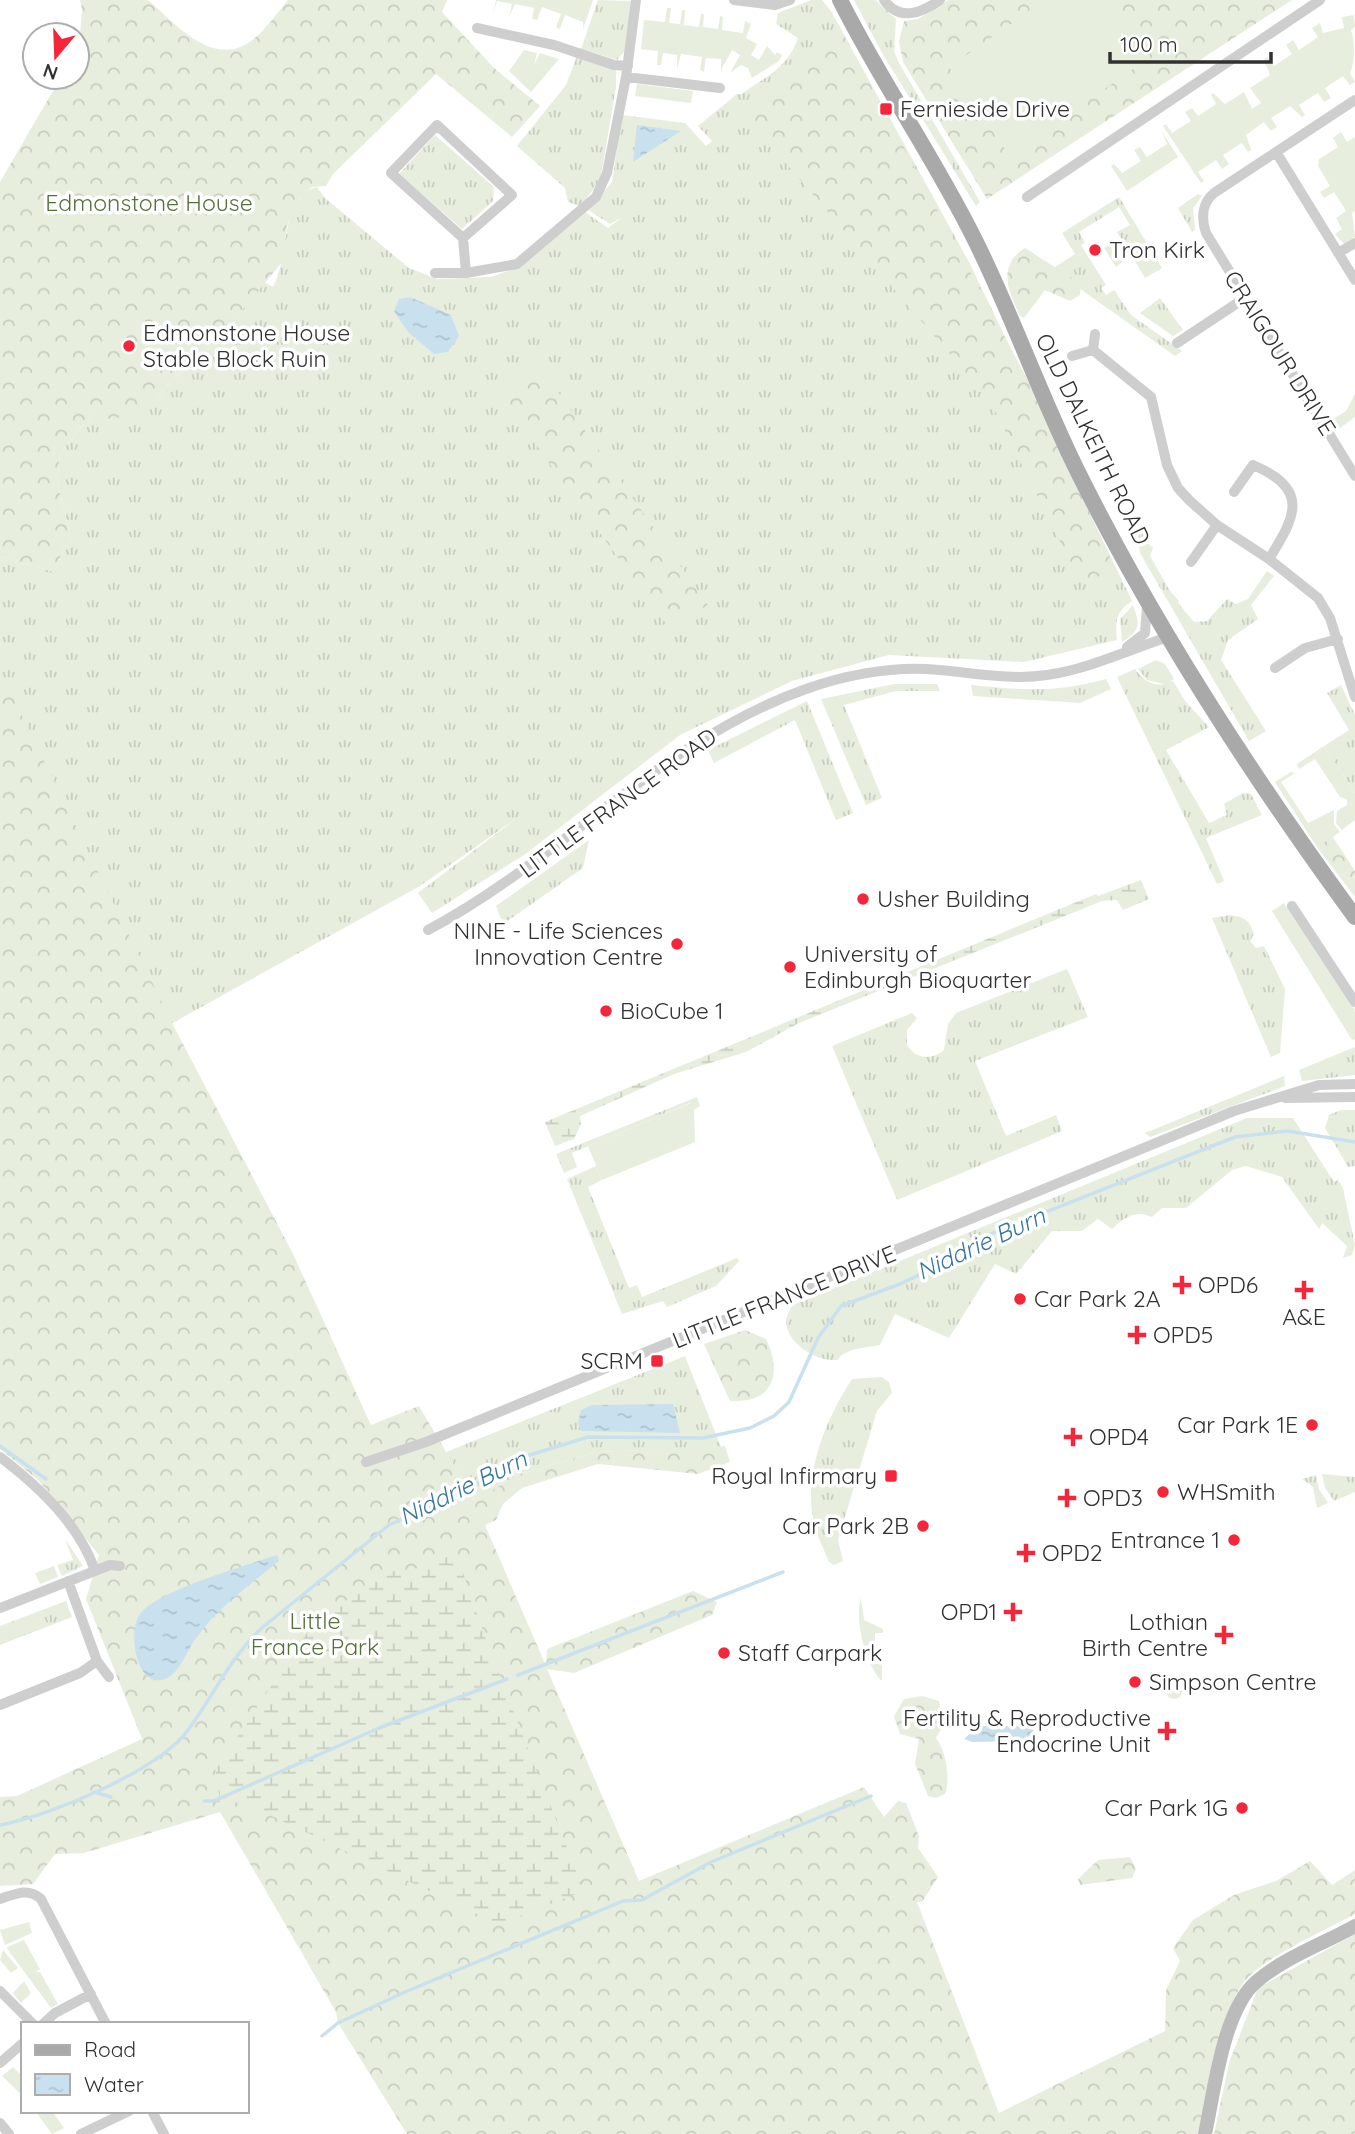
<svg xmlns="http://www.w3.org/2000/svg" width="1355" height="2134" font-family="Quicksand,sans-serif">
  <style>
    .grass { fill: url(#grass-tufts) }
    .forest { fill: url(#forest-crowns) }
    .wetland { fill: url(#wetland-marsh) }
    .garden { fill: #e7eede }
    .water { fill: url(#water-ripples) }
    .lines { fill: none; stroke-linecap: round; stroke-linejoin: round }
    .stream { stroke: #c9e1ef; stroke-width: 3.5 }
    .street { stroke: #cecece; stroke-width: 10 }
    .secondary { stroke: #bbb; stroke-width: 14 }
    .primary { stroke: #a9a9a9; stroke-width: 16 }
    .poi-dot { fill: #f4263a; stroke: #fff; stroke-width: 2.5 }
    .labels { text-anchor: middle; stroke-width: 7; stroke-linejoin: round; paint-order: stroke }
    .poi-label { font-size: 23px; fill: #313131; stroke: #fff; text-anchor: start }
    .park-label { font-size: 23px; fill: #557139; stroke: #fff }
    .street-label { font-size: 23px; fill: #313131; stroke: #fff }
    .water-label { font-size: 24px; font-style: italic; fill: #36769b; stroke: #fff }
  </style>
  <defs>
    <pattern id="grass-tufts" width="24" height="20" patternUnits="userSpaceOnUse" patternTransform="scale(1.75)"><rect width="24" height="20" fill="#e7eede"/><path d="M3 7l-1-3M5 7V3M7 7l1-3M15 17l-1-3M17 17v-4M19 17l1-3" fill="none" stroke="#c7cdbf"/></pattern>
    <pattern id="forest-crowns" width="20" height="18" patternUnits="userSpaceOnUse" patternTransform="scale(1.75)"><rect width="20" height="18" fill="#e7eede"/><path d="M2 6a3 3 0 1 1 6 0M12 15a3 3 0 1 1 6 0" fill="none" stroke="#c7cdbf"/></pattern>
    <pattern id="wetland-marsh" width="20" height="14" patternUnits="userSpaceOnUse" patternTransform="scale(1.75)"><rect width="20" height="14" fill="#e7eede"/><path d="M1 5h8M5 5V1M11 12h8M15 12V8" fill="none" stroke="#c7cdbf"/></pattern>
    <pattern id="water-ripples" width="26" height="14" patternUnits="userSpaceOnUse" patternTransform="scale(1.75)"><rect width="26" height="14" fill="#c9e1ef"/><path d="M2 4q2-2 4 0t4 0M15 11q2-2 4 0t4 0" fill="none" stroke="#adc2cd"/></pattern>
  </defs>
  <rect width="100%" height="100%" fill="#fff"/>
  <!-- grass -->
  <path class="grass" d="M598,0L631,1L625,51L617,60L581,49Z
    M811,0H822L831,11L970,264L1132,601C1116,611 1115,621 1117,640L1024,662L889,655L792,681L680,735L524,855L432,913L418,893L521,815L420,886L102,1062L0,848V557L55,572L64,546L72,543L57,480L60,453L93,413L156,400L167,386L229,326L264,282L273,287C289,261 280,194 317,187L325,198L409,268L437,279L491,277L518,267L585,212L608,228L621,218L610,224L588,210L612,182L622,115L685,123L706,146L712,141L698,126L737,94H742C766,76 788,68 798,38L776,24L778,13Z
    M854,0H875L896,19L894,51L899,63L980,202L976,206L882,53Z
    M577,56L616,70V87L602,170L598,184L580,206L568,202L565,188L517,146L566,85Z
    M435,135L494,187L493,201L462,229L399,174Z
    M1198,194L1202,196L1193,208L1195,230L1192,232L1178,208Z
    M1119,197L1162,268L1145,278L1117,232L1130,225L1119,207L1079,232L1085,243L1081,245L1106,285L1101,288L1106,295L1114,290L1131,315L1182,351L1175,356L1052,269L1075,254L1062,233Z
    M1118,239L1129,256L1116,267L1104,248Z
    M1160,298L1183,330L1173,336L1140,313Z
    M1355,394V417L1336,431L1330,421L1346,411Z
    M1138,531L1148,536L1146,541L1153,548L1150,556L1170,591L1179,601L1178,603L1194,622L1207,621L1227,599L1236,604L1248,599L1267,571L1274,576L1251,605L1258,619L1228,640L1221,660L1266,731L1249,741L1140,553Z
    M1133,605C1140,625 1141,630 1122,642L1120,619Z
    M1156,660L1165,664L1174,679L1169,682L1173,681L1185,701L1209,727L1166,750L1209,823L1227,815L1224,804L1243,793L1251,794L1262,815L1206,838L1224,881L1217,884L1117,677L1135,669C1142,678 1151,687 1164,684L1147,680L1138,669Z
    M1106,679L1111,689L1080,703L973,696L971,685C1022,690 1056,693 1106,679Z
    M894,684H937L940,691H896L844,705L882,798L866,805L821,699Z
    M1341,685L1355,715V793L1324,746L1349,730L1327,693Z
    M807,701L853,813L836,820L795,720L714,763L708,750Z
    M589,840L583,868L503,924L496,906Z
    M1230,915C1244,917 1250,920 1254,934L1250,941L1256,948L1264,946L1285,989L1280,1053L1271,1057L1212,918Z
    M1067,969L1088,1017L975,1061L1006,1136L1056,1115L1062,1131L897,1200L832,1046L912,1013L917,1018L907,1030V1045C916,1059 931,1061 944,1050L948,1024L956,1013Z
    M1355,1047V1075L1302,1081L1299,1070Z
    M1284,1076L1285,1086L1150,1137L1145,1133Z
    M697,1097L700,1106L694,1110L690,1103L572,1153L577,1167L564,1173L556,1154Z
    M1341,1110H1355V1166L1348,1167L1325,1128L1329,1115Z
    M1247,1118H1293L1334,1182L1338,1180L1343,1188L1355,1245L1352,1255L1343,1258L1347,1246L1322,1223L1319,1229L1282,1177L1246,1166L1232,1170L1186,1208H1162L1152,1217C1135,1209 1124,1218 1112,1229L1098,1219L1082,1231H1052L1016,1274L995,1264L949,1338L895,1314L880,1345C869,1347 852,1348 842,1355C835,1360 843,1360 833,1360C808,1360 771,1331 793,1305Z
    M596,1166L602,1180L588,1187L629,1288L637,1285L642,1297L737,1258L739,1261L716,1286L667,1307L663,1301L622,1314L567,1179Z
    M685,1356L721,1447L597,1452L517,1475L475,1501L446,1452Z
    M882,1377L889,1382L892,1393L877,1411L838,1540L843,1561L834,1565L829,1562C824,1550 818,1538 815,1526C801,1477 826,1419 852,1379Z
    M1322,1474L1355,1477V1492L1334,1501L1325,1488Z
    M1316,1475L1319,1489L1328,1503L1317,1508L1313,1487L1302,1479Z
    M65,1539L83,1566L62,1576L57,1565L73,1560Z
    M54,1566L58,1577L40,1584L35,1573Z
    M66,1601L72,1617L0,1645V1626Z
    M1166 1691a8 8 0 1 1 16 0a8 8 0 1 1-16 0Z"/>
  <!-- forest -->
  <path class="forest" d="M80,0H148C175,23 212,69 251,41C265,31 277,13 288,0H447L442,12L494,68L540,106L512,137L436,74L333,174L326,186L312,187L299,198L287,226L283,261L229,326L167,386L156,400L127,417L105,419L93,413L60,453L57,480L72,543L64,546L55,572L0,557V182L61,77H77L82,9Z
    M949,0H1292L987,199L903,62L899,41L904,21L918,19Z
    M844,35L1032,388L1115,568L1082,585L990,401L755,127L754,106Z
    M1025,248L1081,284L1080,295L1070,301L1045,290L1024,318L1020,316C1009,293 996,266 1025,248Z
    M539,365L708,605L670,629L500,396Z
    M0,671L172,1023L293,1254L371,1425L419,1406L475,1501L517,1475L597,1452L725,1446L730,1462L698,1474L598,1464L522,1488L503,1504L496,1520L485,1525L546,1666L547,1649L693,1591L717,1602L712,1615L574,1673L547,1669L639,1881L864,1787L884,1817L898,1801L906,1803L919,1836L918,1848L938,1877L922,1902H917L999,2113L1165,2031L1166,1990L1180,1961L1173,1948L1193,1920L1234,1895L1276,1881L1310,1861L1332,1885L1355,1870V1914C1326,1930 1259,1959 1242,1985C1218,2019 1209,2092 1200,2134H407L338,2023L336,2012L220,1812L84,1853L55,1854L33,1884L0,1886V1797L17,1796L142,1739L86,1599L99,1555L38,1480L0,1449Z
    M1329,831L1355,871V897L1317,847L1319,838Z
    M745,1330L766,1339C783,1375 773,1403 730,1401L704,1344Z
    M922,1696L939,1701L943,1725L936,1738C946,1751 951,1779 945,1794L936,1798L928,1796L915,1764L919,1739L900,1734L894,1716L904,1699Z
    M1130,1857L1136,1869L1132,1878L1080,1885L1078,1879L1098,1860Z
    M1355,1934V2134H1214L1229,2063L1258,1988Z"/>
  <!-- wetland -->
  <path class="wetland" d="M1141,880L1149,899L1123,910L1117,900L1102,901L799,1023L746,1052L674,1074L580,1116L581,1124L574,1139L555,1146L545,1122L1096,894L1098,896Z
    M453,1544L494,1662L584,1891L498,1924L251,1806L221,1807L214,1761L229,1749L309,1630L381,1573L427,1567Z"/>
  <!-- garden -->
  <path class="garden" d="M496,0H593L583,29V22L565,15L560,29L556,27L561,14L542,7L537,20L532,19L534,8L515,4L509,17L512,4L497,1L493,14Z
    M1046,0H1109L1149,58L1009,155L949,67Z
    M667,8H671L669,23L680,24L682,10H685L684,25L699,27L701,14H704L703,27L718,29L720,16L723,17L722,30L743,33L745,21L751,24L746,38L757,44L751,55L759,60L767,46L775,55L777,52L782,55L779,61L752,78L748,68L741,65L730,73L740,55L732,50L722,68L721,75V59L706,58L704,72L700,70L702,57L681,54L677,69V55L663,53L661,65H657L658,51L641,49L644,20L665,22Z
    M1354,15L1355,27L1351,30C1355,41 1355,63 1350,73L1355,82L1350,85L1343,76L1325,88L1331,98L1324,102L1318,93L1299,105L1305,115L1302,117L1290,106L1271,118L1277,127L1271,131L1264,122L1246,135L1251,150L1248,152L1242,143L1223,155L1229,164L1222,169L1216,160L1198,172L1204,181L1201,183L1163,126L1166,124L1172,133L1191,121L1185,112L1192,108L1198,116L1216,104L1211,95L1213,93L1225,104L1244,92L1252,109L1261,103L1250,88L1270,75L1264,60L1267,57L1274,66L1292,54L1286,45L1293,40L1299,50L1318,37L1312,28L1320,23L1323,33L1344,28L1342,17Z
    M524,50L537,53L534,65L540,53L559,59L531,92L509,71Z
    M637,84L693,91L691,103L635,96Z
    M1162,132L1178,157L1127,191L1111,166L1114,164L1122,173L1141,161L1134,150L1140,147L1147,157L1167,144Z
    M1341,132L1347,142L1355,137V211L1352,213L1355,237L1344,244L1335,234L1342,229L1336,218L1346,211L1334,192L1324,198L1320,192L1330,186L1318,166L1319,159L1338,147L1333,138Z
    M1324,746L1355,793V820L1342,830L1336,823L1337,811L1347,805V799L1340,797L1315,759L1299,769L1297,764Z
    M1291,772L1295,773L1281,782L1308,823L1334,810V824L1340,832L1317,847L1275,782Z
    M1284,903L1355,1010V1039L1352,1040L1272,911Z
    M691,1103L694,1110L695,1142L602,1180L588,1146Z
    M861,1598L864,1620L883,1629V1633H875V1664H882V1681C866,1666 854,1620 861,1598Z
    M29,1922L32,1933L5,1945L0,1930Z
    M24,1940L40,1969L36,1972H40L58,2004L51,2008L8,1950L7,1947Z
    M3,1950L18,1968L11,1973L0,1960Z
    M24,1981L31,1993L21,2003L13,1993Z
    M13,2067L23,2077V2096L2,2076Z
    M35,2111H52L64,2128L52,2134Z"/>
  <!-- water -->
  <path class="water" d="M637,125L681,131L633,162Z
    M410,297L451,315L459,336L448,352L434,354L408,332L394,311L399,299Z
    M673,1404L680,1433L581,1431L578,1423L581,1410L592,1405Z
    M277,1555L279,1561C250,1585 219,1606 197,1637C187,1649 181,1673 165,1679C136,1690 127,1631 140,1614C156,1591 248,1565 277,1555Z
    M978,1726H1032L1035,1736L1029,1741L972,1742L964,1739Z"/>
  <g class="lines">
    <!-- stream -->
    <path class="stream" d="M0,1446L46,1479
      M518,1675L783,1572
      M94,1792L111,1797
      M204,1801H214L379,1728L507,1679
      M0,1825C50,1816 158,1771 188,1730C214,1695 230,1657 263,1627L389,1525L469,1489L517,1459L588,1437L703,1438L750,1428L774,1416L789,1402L818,1338L841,1306L900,1284L951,1260L978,1239L1235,1137L1288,1131L1355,1142
      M322,2036L338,2023L405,1992L623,1901L642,1900L711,1862L871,1796"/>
    <!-- street -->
    <path class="street" d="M734,0L775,5L790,0
      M884,0C900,22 921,13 940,0
      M477,28L554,45L614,65L628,66
      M626,77L720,88
      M1355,100L1214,193C1202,203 1201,218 1206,233L1355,476
      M1276,152L1355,280
      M1027,197L1320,0
      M463,238L512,195L437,125L391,173L463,238L466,273
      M1338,253L1355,243
      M435,273H466L517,264L596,197L607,173L626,77L636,0
      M1177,343L1245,298
      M1093,350L1151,397L1167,465L1178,488L1189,500L1217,525L1269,559L1318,598L1330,618L1355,697
      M1072,356L1093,350L1095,334
      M1234,492L1253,465C1311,490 1295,517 1269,559
      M1191,562L1217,525
      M1127,647L1145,633L1147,606
      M1275,668L1305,648L1338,639
      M1292,906L1355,1002
      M428,930C560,860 663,739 806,689C842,676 887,667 926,669C965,671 1008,681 1047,675C1089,669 1128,650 1168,637
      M1285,1098L1355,1097
      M0,1457C37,1485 80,1525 95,1571
      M366,1462L426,1442L1234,1111L1319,1085L1355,1084
      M0,1608L110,1565L120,1566
      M97,1661L109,1677
      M0,1705L80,1673L97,1661L68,1581
      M0,1899C15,1894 28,1887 41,1899L106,2024
      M0,1991L33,2024
      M43,2024L55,2013L91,1994
      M0,2063L23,2043
      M152,2111L164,2134
      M0,2123L9,2134
      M81,2134L129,2111"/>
    <!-- secondary -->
    <path class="secondary" d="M1205,2134C1214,2093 1223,2010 1256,1982C1283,1958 1323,1944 1355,1926"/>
    <!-- primary -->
    <path class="primary" d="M840,0C881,82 934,157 975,240C1012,314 1039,393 1076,468C1154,626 1251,775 1355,917"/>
  </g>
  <!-- markers -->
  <g class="poi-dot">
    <rect x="879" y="102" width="14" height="14" rx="3.5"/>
    <circle cx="1095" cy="250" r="7"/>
    <circle cx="129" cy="346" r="7"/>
    <circle cx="863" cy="899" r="7"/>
    <circle cx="677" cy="944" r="7"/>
    <circle cx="790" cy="967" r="7"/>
    <circle cx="606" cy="1011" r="7"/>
    <path d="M1178.5 1274.5h7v7h7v7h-7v7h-7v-7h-7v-7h7z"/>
    <path d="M1300.5 1279.5h7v7h7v7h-7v7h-7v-7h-7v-7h7z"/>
    <circle cx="1020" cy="1299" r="7"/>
    <path d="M1133.5 1324.5h7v7h7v7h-7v7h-7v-7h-7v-7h7z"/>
    <rect x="650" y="1354" width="14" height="14" rx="3.5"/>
    <circle cx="1312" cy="1425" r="7"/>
    <path d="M1069.5 1426.5h7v7h7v7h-7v7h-7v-7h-7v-7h7z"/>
    <rect x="884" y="1469" width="14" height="14" rx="3.5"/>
    <circle cx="1163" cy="1492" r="7"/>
    <path d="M1063.5 1487.5h7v7h7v7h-7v7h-7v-7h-7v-7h7z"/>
    <circle cx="923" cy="1526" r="7"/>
    <circle cx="1234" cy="1540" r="7"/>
    <path d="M1022.5 1542.5h7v7h7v7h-7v7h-7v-7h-7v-7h7z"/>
    <path d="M1009.5 1601.5h7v7h7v7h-7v7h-7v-7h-7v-7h7z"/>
    <path d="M1220.5 1624.5h7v7h7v7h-7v7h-7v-7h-7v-7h7z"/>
    <circle cx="724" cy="1653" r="7"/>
    <circle cx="1135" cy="1682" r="7"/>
    <path d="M1163.5 1720.5h7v7h7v7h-7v7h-7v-7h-7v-7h7z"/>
    <circle cx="1242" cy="1808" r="7"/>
  </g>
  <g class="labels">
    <!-- poi labels -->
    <g class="poi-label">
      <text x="900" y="117">Fernieside Drive</text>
      <text x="1109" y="258">Tron Kirk</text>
      <text x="143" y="341">Edmonstone House<tspan x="143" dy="26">Stable Block Ruin</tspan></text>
      <text x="877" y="907">Usher Building</text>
      <text x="663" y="939" text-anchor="end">NINE - Life Sciences<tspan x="663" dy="26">Innovation Centre</tspan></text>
      <text x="804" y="962">University of<tspan x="804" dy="26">Edinburgh Bioquarter</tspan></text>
      <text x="620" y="1019">BioCube 1</text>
      <text x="1198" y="1293">OPD6</text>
      <text x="1034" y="1307">Car Park 2A</text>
      <text x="1304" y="1325" text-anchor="middle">A&amp;E</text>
      <text x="1153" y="1343">OPD5</text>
      <text x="643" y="1369" text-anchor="end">SCRM</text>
      <text x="1298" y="1433" text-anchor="end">Car Park 1E</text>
      <text x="1089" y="1445">OPD4</text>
      <text x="877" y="1484" text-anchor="end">Royal Infirmary</text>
      <text x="1177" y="1500">WHSmith</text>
      <text x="1083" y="1506">OPD3</text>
      <text x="909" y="1534" text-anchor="end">Car Park 2B</text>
      <text x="1220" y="1548" text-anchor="end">Entrance 1</text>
      <text x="1042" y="1561">OPD2</text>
      <text x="997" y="1620" text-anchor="end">OPD1</text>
      <text x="1208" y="1630" text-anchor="end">Lothian<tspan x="1208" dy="26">Birth Centre</tspan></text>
      <text x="738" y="1661">Staff Carpark</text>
      <text x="1149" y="1690">Simpson Centre</text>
      <text x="1151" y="1726" text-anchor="end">Fertility &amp; Reproductive<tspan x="1151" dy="26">Endocrine Unit</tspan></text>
      <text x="1228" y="1816" text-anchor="end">Car Park 1G</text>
    </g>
    <!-- park labels -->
    <g class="park-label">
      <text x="149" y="211">Edmonstone House</text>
      <text x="315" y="1629">Little<tspan x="315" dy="26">France Park</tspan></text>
    </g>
    <!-- street labels -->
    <g class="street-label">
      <text transform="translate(1280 353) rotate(58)" y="8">CRAIGOUR DRIVE</text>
      <text transform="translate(1093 439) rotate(64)" y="8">OLD DALKEITH ROAD</text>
      <text transform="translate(618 803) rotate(-36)" y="8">LITTLE FRANCE ROAD</text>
      <text transform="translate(784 1297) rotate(-22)" y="8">LITTLE FRANCE DRIVE</text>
    </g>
    <!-- water labels -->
    <g class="water-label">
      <text transform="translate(981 1244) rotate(-25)" y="8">Niddrie Burn</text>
      <text transform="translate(463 1488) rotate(-26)" y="8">Niddrie Burn</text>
    </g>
  </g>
  <!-- legend -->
  <rect x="21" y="2022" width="228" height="91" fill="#ffffff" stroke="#adadad" stroke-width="2"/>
  <rect x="35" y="2045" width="35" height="10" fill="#a9a9a9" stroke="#adadad" stroke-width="2"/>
  <text x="84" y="2057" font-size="21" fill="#313131">Road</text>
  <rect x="35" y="2074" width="35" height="21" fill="url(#water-ripples)" stroke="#adadad" stroke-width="2"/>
  <text x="84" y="2092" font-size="21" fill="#313131">Water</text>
  <!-- north arrow -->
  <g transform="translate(56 56) rotate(199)"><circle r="33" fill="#ffffff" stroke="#adadad" stroke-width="2"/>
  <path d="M0-5L12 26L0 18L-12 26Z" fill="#f4263a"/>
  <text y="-10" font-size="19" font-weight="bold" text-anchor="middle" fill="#313131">N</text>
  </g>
  <!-- scale -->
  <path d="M1110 52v10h161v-10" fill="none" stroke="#313131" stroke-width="3.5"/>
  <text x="1120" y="52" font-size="21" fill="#313131" stroke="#ffffff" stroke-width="5" paint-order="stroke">100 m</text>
</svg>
